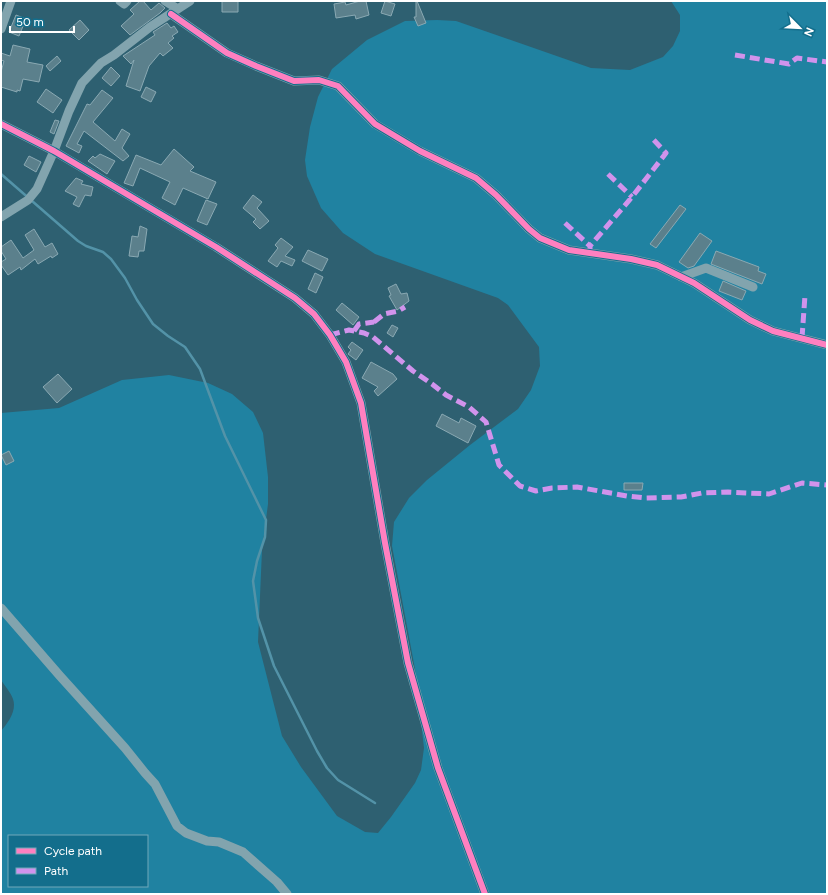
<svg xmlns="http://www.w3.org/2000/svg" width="828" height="895" font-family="Figtree,sans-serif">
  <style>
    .green { fill: #2082a1; fill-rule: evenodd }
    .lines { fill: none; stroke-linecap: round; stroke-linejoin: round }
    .stream { stroke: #5393a8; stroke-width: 2.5 }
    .building { fill: #5b808c; stroke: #8aa9b3 }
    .minor { stroke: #82a4ae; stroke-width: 9 }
    .quiet { stroke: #d193ec; stroke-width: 5; stroke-dasharray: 10 5; stroke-linecap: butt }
    .cycleway-casing { stroke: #136e8c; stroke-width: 8 }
    .cycleway { stroke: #ff80c0; stroke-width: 6 }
  </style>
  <rect width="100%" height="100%" fill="#2e6071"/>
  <!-- green -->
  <path class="green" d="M671,1H827V894H1V731C8,723 17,711 13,699C11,693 5,686 1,680V413L59,408L122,380L169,375L208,383L232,394L253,412L263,433L268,477V504L262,550L258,642L282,736L301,767L337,816L365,832L378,833L391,817L415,783L421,770L424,748L415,669L392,546L394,522L409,498L427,480L470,445L518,409L531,390L540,366L539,347L508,305L498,298L375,254L343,233L321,208L307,176L305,160L310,127L318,97L332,69L367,40L405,21L437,20L456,21L591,68L630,70L663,57L673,46L680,31V15ZM9,836H147V886H9Z"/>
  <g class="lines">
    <!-- stream -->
    <path class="stream" d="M1,174L78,241L86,246L103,252L111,259L125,278L137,300L153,324L168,336L185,347L200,369L225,436L266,520L265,537L257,561L253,581L258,618L274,666L317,751L327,768L338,780L375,803"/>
  </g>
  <!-- building -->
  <path class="building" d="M140,1H143L151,10L159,3L165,8L160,13L130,35L121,26L134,14L130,10Z
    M222,1H238V12H222Z
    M360,1H366L369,15L356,19L355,15L336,18L334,4L345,2L346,5Z
    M385,1L395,4L391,16L381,13Z
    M416,1H417L426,23L418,26L414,17H416Z
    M16,15L26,19L19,36L9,32Z
    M80,20L89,30L79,40L69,30Z
    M167,23L171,28L174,26L178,32L172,36L174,38L168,43L173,48L163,56L160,53L149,66L140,91L126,86L134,60L131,64L123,56L155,35L153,32Z
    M13,45L30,49L27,62L43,65L39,82L23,79L20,91L17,90V92L1,87V72L4,61L1,60V53L10,56Z
    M57,56L61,61L50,71L46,66Z
    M111,67L120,76L111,86L102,78Z
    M146,87L156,92L151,102L141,97Z
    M46,89L62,100L53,113L37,102Z
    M102,90L113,98L93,122L115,141L122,129L130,134L122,148L129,156L123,161L84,131L77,144L82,146L79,153L66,146L87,104L90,105Z
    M55,120L59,121L54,134L50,132Z
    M174,149L194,167L190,171L216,182L208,199L183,188L175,205L162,198L170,182L140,168L133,186L124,183L136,155L161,165Z
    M100,154L115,161L107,174L88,161L93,156L95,158Z
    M29,156L41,162L36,172L24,165Z
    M76,178L83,181L81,184L93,187L91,196L85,195L79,207L73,204L77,197L65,191Z
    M253,195L262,202L257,208L269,221L260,229L253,222L256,219L243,208Z
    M206,200L217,204L207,225L197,221Z
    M680,205L686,209L656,248L650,244Z
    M140,226L147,229L144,251H139L138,257L129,256L132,236L138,237Z
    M34,229L45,247L52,243L58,254L52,258L51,256L38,264L35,259L21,270L20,267L8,275L1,265V262L6,259L1,251V247L11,240L23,258L34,250L25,235Z
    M700,233L712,241L694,266L688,268L679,262Z
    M281,238L293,247L285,256L295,260L292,266L281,261L277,267L268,261L278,248L275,245Z
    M308,250L328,259L322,271L302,261Z
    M716,251L759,267L758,271L766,274L762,284L711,264Z
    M315,273L323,277L316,293L308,289Z
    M723,281L746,291L742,300L719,291Z
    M396,284L401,294L407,293L409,301L397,310L389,296L391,295L388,288Z
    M342,303L359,317L353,325L336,310Z
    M392,325L398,328L393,337L387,333Z
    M352,342L363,350L356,360L348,354L351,350L348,347Z
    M371,362L393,374L397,379L378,396L374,391L378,387L362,378Z
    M58,374L72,389L57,403L43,387Z
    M442,414L459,423L461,418L476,426L468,443L436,426Z
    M9,451L14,461L6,465L1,455Z
    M624,483H643L642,490H624Z"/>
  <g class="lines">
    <!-- minor -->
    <path class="minor" d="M120,1L124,4L127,1
      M165,1L178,9
      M171,14L227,53L256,66L294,81L319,80L338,86L375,124L420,151L476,178L496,195L529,229L540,238L569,250L631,259L657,265L694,283L750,320L773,331L827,345
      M1,29L11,1
      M1,124L54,151L216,247L295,298L314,314L330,335L346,362L361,403L385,543L408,663L438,768L485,894
      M1,217L28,200L37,189L54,151L69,111L82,83L101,63L114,55L150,27L190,1
      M681,277L706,268L753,287
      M1,608L60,676L125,748L145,773L155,784L177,826L186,833L207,841L219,842L243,852L277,882L287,894"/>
    <!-- quiet -->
    <path class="quiet" d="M735,55L789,64L797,58L827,62
      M608,174L632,197
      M565,223L590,246
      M590,253V246L632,197L666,153L651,137
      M374,322L384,314L398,311L405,307
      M354,331L359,324L374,322L378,324
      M330,335L349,330L364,333L373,337L413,371L432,384L446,395L469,407L486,422L499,465L520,486L536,491L552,488L577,487L627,496L646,498L681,497L702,493L728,492L769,494L802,483L827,485
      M802,338L805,295"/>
    <!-- cycleway casing -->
    <g class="cycleway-casing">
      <path id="cycleway" d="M171,14L227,53L256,66L294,81L319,80L338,86L375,124L420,151L476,178L496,195L529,229L540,238L569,250L631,259L657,265L694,283L750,320L773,331L827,345
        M1,124L54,151L216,247L295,298L314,314L330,335L346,362L361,403L385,543L408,663L438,768L485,894"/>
    </g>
    <!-- cycleway -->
    <use href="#cycleway" class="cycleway"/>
  </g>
  <!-- border -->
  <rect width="828" height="895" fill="none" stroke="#ffffff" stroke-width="4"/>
  <!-- legend -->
  <rect x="8" y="835" width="140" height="52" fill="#136e8c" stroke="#71a8ba"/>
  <rect x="16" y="848" width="20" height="6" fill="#ff80c0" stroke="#71a8ba"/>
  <text x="44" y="855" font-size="12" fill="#ffffff">Cycle path</text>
  <rect x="16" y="868" width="20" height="6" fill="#d193ec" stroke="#71a8ba"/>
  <text x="44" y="875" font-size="12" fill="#ffffff">Path</text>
  <!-- north arrow -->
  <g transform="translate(800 28) rotate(114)" stroke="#136e8c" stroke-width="3" paint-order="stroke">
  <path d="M0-3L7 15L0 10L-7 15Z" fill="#ffffff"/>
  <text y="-6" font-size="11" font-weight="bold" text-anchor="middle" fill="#ffffff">N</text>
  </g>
  <!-- scale -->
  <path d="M10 26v6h64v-6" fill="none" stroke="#ffffff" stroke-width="2"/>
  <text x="16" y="26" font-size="12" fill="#ffffff" stroke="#136e8c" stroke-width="3" paint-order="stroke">50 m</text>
</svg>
